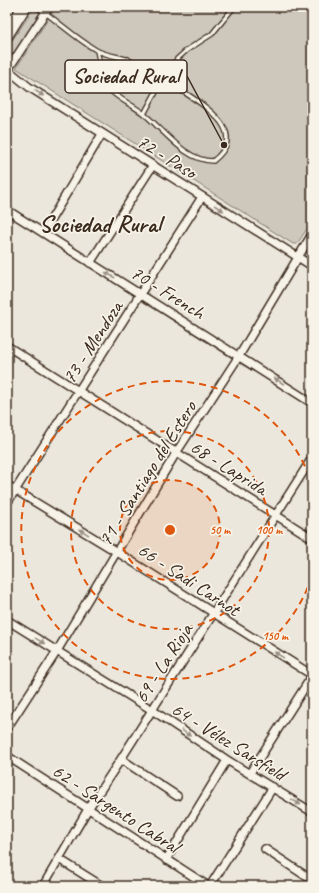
<svg xmlns="http://www.w3.org/2000/svg" width="319" height="893" font-family="Caveat,sans-serif">
  <style>
    .green { fill: #cec8bc; stroke: #84796d }
    .lines { fill: none; stroke-linecap: round; stroke-linejoin: round }
    .service-casing { stroke: #3b2a1e; stroke-width: 6 }
    .minor-casing { stroke: #3b2a1e; stroke-width: 10 }
    .trunk-casing { stroke: #3b2a1e; stroke-width: 15 }
    .service { stroke: #f7f3e8; stroke-width: 3.5 }
    .minor { stroke: #f7f3e8; stroke-width: 7 }
    .trunk { stroke: #f7f3e8; stroke-width: 12 }
    .oneway { fill: #998e83 }
    .ring { fill: none; stroke: #df570d; stroke-width: 2; stroke-dasharray: 7 5 }
    .labels { text-anchor: middle; stroke-width: 3.5; stroke-linejoin: round; paint-order: stroke }
    .street-label { font-size: 20px; fill: #3b2a1e; stroke: #f7f3e8 }
    .district-label { font-size: 24px; font-weight: bold; fill: #3b2a1e; stroke: #f7f3e8 }
    .centre { fill: #df570d; stroke: #f7f3e8; stroke-width: 2 }
    .ring-label { font-size: 12px; text-anchor: middle; font-weight: bold; fill: #df570d; stroke: #f7f3e8; stroke-width: 3.5; stroke-linejoin: round; paint-order: stroke }
    .leader { fill: none; stroke: #3b2a1e; stroke-width: 1.5 }
    .callout-dot { fill: #3b2a1e; stroke: #f7f3e8; stroke-width: 1.5 }
    .callout { fill: #f7f3e8; stroke: #3b2a1e; stroke-width: 1.5 }
    .callout-label { font-size: 21px; text-anchor: middle; font-weight: bold; fill: #3b2a1e }
  </style>
  <rect width="100%" height="100%" fill="#ece7dc"/>
  <filter id="ink" filterUnits="userSpaceOnUse"><feTurbulence type="fractalNoise" baseFrequency=".025" numOctaves="2"/><feDisplacementMap in="SourceGraphic" scale="8" xChannelSelector="R" yChannelSelector="G"/><feConvolveMatrix kernelMatrix="1 2 1 2 8 2 1 2 1" color-interpolation-filters="sRGB"/></filter>
  <g filter="url(#ink)">
    <!-- green -->
    <path class="green" d="M10,7H16L7,22V12Z
      M56,7H312V221L297,244H293L16,68Z
      M34,8L41,13L10,59L7,57V48Z"/>
    <g class="lines">
      <!-- service casing -->
      <g class="service-casing">
        <path id="service" d="M37,7C57,20 75,38 96,50C106,56 120,56 131,61C146,67 161,78 176,87C200,103 252,131 213,161C185,161 164,130 144,114C133,105 118,99 109,89C101,80 100,62 97,51
          M108,88L128,59
          M144,114L163,79L177,59L187,50L212,34L234,7"/>
      </g>
      <!-- minor casing -->
      <g class="minor-casing">
        <path id="minor" d="M7,69L29,87L312,266
          M7,71L49,7
          M7,210L312,403
          M43,233L102,134
          M90,263L153,165
          M7,346L312,538
          M7,485L117,552L312,675
          M7,503L202,197
          M7,620L152,710L227,760L312,812
          M7,728L57,651L176,453L239,356L312,234
          M7,756L208,886
          M121,759L177,796
          M250,773L312,676
          M265,849L312,880
          M59,859L102,886
          M166,860L227,760
          M43,886L88,809L121,759L312,458
          M210,886L273,787"/>
      </g>
      <!-- trunk casing -->
      <g class="trunk-casing">
        <path id="trunk" d="M7,34L24,7"/>
      </g>
      <!-- service -->
      <use href="#service" class="service"/>
      <!-- minor -->
      <use href="#minor" class="minor"/>
      <!-- trunk -->
      <use href="#trunk" class="trunk"/>
    </g>
    <!-- one-way arrows -->
    <defs><path id="oneway-solid" d="M-6-.8H1V-3.2L6.5 0L1 3.2V.8H-6Z"/></defs>
    <g class="oneway">
      <use href="#oneway-solid" transform="translate(39 93) rotate(33)"/>
      <use href="#oneway-solid" transform="translate(219 208) rotate(32)"/>
      <use href="#oneway-solid" transform="translate(110 275) rotate(-150)"/>
      <use href="#oneway-solid" transform="translate(279 381) rotate(-147)"/>
      <use href="#oneway-solid" transform="translate(84 532) rotate(-149)"/>
      <use href="#oneway-solid" transform="translate(40 641) rotate(31)"/>
      <use href="#oneway-solid" transform="translate(279 655) rotate(-148)"/>
      <use href="#oneway-solid" transform="translate(186 733) rotate(34)"/>
      <use href="#oneway-solid" transform="translate(296 802) rotate(32)"/>
    </g>
  </g>
  <!-- distance rings -->
  <circle cx="170" cy="530" r="50" fill="#df570d" fill-opacity=".12"/>
  <g class="ring">
    <circle cx="170" cy="530" r="50"/>
    <circle cx="170" cy="530" r="99"/>
    <path d="M312 576A149 149 0 1 1 312 484"/>
  </g>
  <g class="labels">
    <!-- street labels -->
    <g class="street-label">
      <text transform="translate(167 156) rotate(32)" y="7">72 - Paso</text>
      <text transform="translate(168 292) rotate(32)" y="7">70 - French</text>
      <text transform="translate(92 342) rotate(-57)" y="7">73 - Mendoza</text>
      <text transform="translate(229 467) rotate(32)" y="7">68 - Laprida</text>
      <text transform="translate(147 473) rotate(-58)" y="7">71 - Santiago del Estero</text>
      <text transform="translate(189 579) rotate(33)" y="7">66 - Sadi Carnot</text>
      <text transform="translate(163 663) rotate(-57)" y="7">69 - La Rioja</text>
      <text transform="translate(229 741) rotate(32)" y="7">64 - Vélez Sarsfield</text>
      <text transform="translate(116 808) rotate(33)" y="7">62 - Sargento Cabral</text>
    </g>
    <!-- district labels -->
    <g class="district-label">
      <text x="100" y="232">Sociedad Rural</text>
    </g>
  </g>
  <circle cx="170" cy="530" r="6" class="centre"/>
  <g class="ring-label">
    <text x="220" y="534">50 m</text>
    <text x="269" y="534">100 m</text>
    <text x="275" y="640">150 m</text>
  </g>
  <!-- callouts -->
  <path class="leader" d="M224 145L187 76"/>
  <circle class="callout-dot" cx="224" cy="145" r="4"/>
  <rect class="callout" x="65" y="60" width="122" height="33" rx="4"/>
  <g class="callout-label">
    <text x="126" y="83">Sociedad Rural</text>
  </g>
  <!-- margin -->
  <rect width="319" height="893" fill="none" stroke="#f7f3e8" stroke-width="24"/>
  <rect x="12" y="12" width="295" height="869" fill="none" stroke="#3b2a1e" stroke-width="1.5" filter="url(#ink)"/>
</svg>
